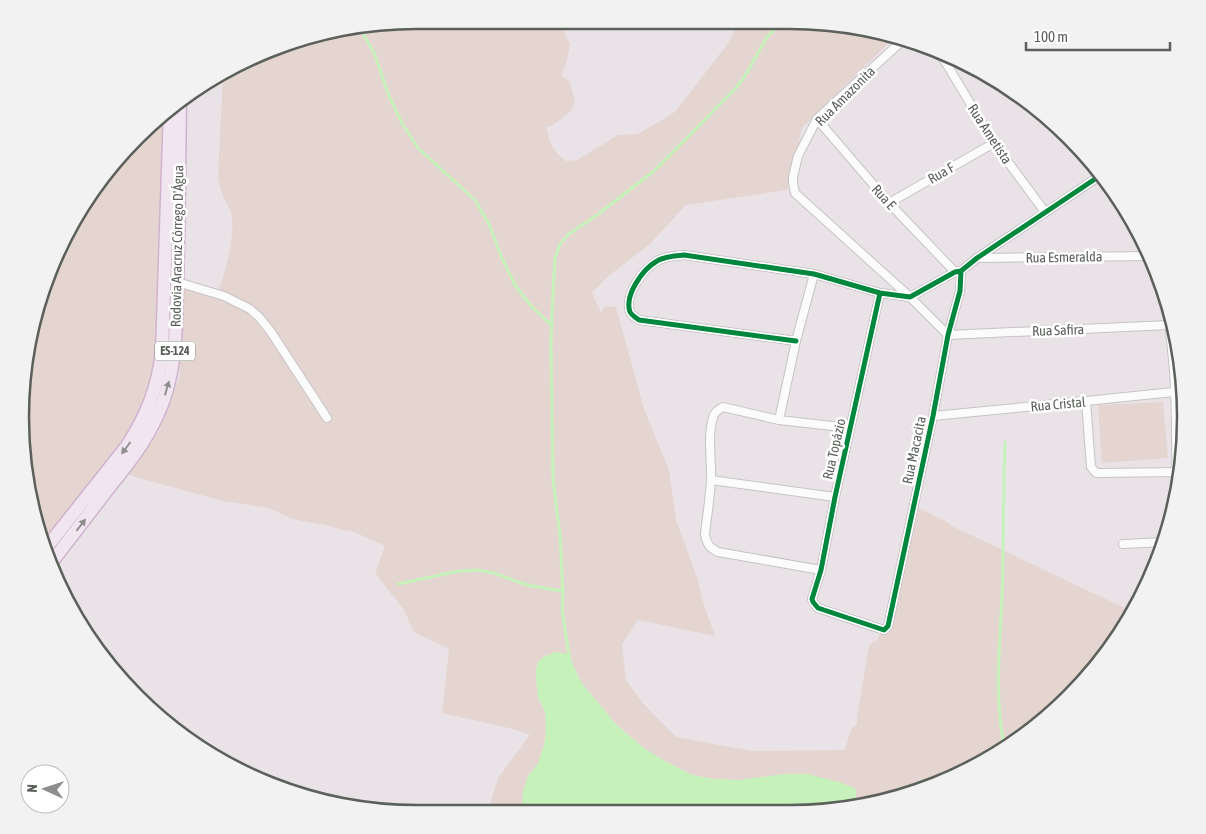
<svg xmlns="http://www.w3.org/2000/svg" width="1206" height="834" font-family="'Asap Condensed',sans-serif">
  <style>
    .green { fill: #e5d5d1 }
    .water { fill: #c7f1ba }
    .lines { fill: none; stroke-linecap: round; stroke-linejoin: round }
    .stream { stroke: #c7f1ba; stroke-width: 3 }
    .street-casing { stroke: #c5c4c4; stroke-width: 10 }
    .primary-casing { stroke: #cfb3ce; stroke-width: 15 }
    .street { stroke: #fcfbfc; stroke-width: 8 }
    .primary { stroke: #f1e6ef; stroke-width: 12 }
    .cycleway-casing { stroke: #fff; stroke-width: 8 }
    .cycleway { stroke: #00873e; stroke-width: 5 }
    .oneway { fill: #90908e }
    .labels { text-anchor: middle; stroke-width: 5; stroke-linejoin: round; paint-order: stroke }
    .shield { fill: #fff; stroke: #8c908c; stroke-width: 1 }
    .shield-label { font-size: 12px; font-weight: bold; fill: #5b615a }
    .street-label { font-size: 14px; fill: #5b615a; stroke: #fff }
    .rim { fill: none; stroke: #5b615a; stroke-width: 2.5 }
  </style>
  <rect width="100%" height="100%" fill="#e9e3e8"/>
  <!-- green -->
  <path class="green" d="M417,20H558L570,44L567,61L561,75L570,83L575,102L570,112L550,127L546,126C549,143 552,150 566,161L577,160L618,135L637,134L664,119L676,111L729,42L740,20H789L866,28L895,37L802,128L787,190L686,205L650,244L607,277L592,293L601,312L605,306L616,307L644,409L669,470L676,520L698,580L702,599L715,636L638,620L622,644L626,680L642,702L676,737L752,751L845,750L851,729L857,725V717L869,645L877,640L885,625L911,504L947,522L952,526L1133,612L1119,638L1070,698L965,773L866,806L860,807L856,799L739,780L714,779L692,775L663,760L644,748L627,734L615,723L581,682L568,654L545,656L538,662L536,670V680L538,697L545,712L546,730L544,746L538,763L528,776L522,810L524,814H487L498,778L530,735L513,729L442,713L449,649L414,632L404,610L375,573L385,546L352,531L343,530L325,525L292,519L269,508L223,501L135,477L125,472L159,431L180,376L178,317L180,281L218,292C226,270 234,241 232,218C231,209 225,201 222,193C220,188 219,182 218,177L223,75L314,34Z
    M170,111L161,343L144,412L46,547L28,494L23,365L50,265L118,155Z
    M1163,402L1168,458L1102,463L1098,405Z"/>
  <!-- water -->
  <path class="water" d="M556,652L568,654L581,682L615,723L627,734L644,748L663,760L692,775L714,779L739,780L785,774H808L842,783L856,789V799L860,807L789,814H524L522,810L523,792L528,776L538,763L544,746L546,730L545,712L538,697L536,680V670L538,662L545,656Z"/>
  <g class="lines">
    <!-- stream -->
    <path class="stream" d="M360,28L375,55L389,96L402,123L418,148L475,200L489,224L501,256L515,285L531,306L551,325
      M398,584L459,571L478,570L494,573L527,585L562,591
      M570,661L562,611L563,596L560,535L553,480L551,342L553,291L555,258L560,244L569,234L597,215L654,171L678,147L736,88L745,76L767,37L778,26L787,20
      M1004,745C994,695 1000,646 1002,596C1004,544 1003,493 1005,442"/>
    <!-- street casing -->
    <g class="street-casing">
      <path id="street" d="M903,40L817,119L798,156L793,177V183L795,193L910,297L948,335L1169,325
        M940,53L994,143L1045,212
        M817,119L889,203L955,272
        M889,203L994,143
        M978,258L1151,256
        M177,282L224,296L250,309L259,317L271,332L327,418
        M880,293L835,497L821,570L812,599L813,602L818,608L884,630L888,626L933,416L948,335L960,291L961,271
        M1169,308C1169,336 1175,364 1175,392C1177,427 1175,462 1178,496
        M796,341L639,320C635,317 632,316 630,312C624,295 643,269 657,261C665,256 675,256 684,255L814,274L880,293L910,297L955,272L961,271L977,258L1101,175
        M1086,401L1091,467L1096,473L1181,472
        M933,416L1086,401L1183,391
        M779,420L796,341L814,274
        M711,480L835,497
        M1123,544L1164,542
        M821,570L718,552C709,547 707,545 705,534C707,516 710,498 711,480C712,461 707,436 713,418C714,412 718,410 723,407L779,420L850,428"/>
    </g>
    <!-- primary casing -->
    <g class="primary-casing">
      <path id="primary" d="M46,548L127,446C147,415 158,387 162,351L170,110
        M51,563C71,537 91,511 111,485C128,464 146,441 157,416C177,375 176,328 177,283C179,222 179,162 180,101"/>
    </g>
    <!-- street -->
    <use href="#street" class="street"/>
    <!-- primary -->
    <use href="#primary" class="primary"/>
    <!-- cycleway casing -->
    <g class="cycleway-casing">
      <path id="cycleway" d="M880,293L835,497L821,570L812,599L813,602L818,608L884,630L888,626L933,416L948,335L960,291L961,271
        M796,341L639,320C635,317 632,316 630,312C624,295 643,269 657,261C665,256 675,256 684,255L814,274L880,293L910,297L955,272L961,271L977,258L1101,175"/>
    </g>
    <!-- cycleway -->
    <use href="#cycleway" class="cycleway"/>
  </g>
  <!-- one-way arrows -->
  <defs><path id="oneway-solid" d="M-6-.8H1V-3.2L6.5 0L1 3.2V.8H-6Z" transform="scale(1.25)"/></defs>
  <g class="oneway">
    <use href="#oneway-solid" transform="translate(167 388) rotate(-74)"/>
    <use href="#oneway-solid" transform="translate(126 448) rotate(127)"/>
    <use href="#oneway-solid" transform="translate(81 525) rotate(-52)"/>
  </g>
  <g class="labels">
    <!-- shield labels -->
    <rect class="shield" x="155" y="341.5" width="40" height="19" rx="4"/>
    <g class="shield-label">
      <text x="175" y="355">ES-124</text>
    </g>
    <!-- street labels -->
    <g class="street-label">
      <text transform="translate(845 96) rotate(-45)" y="5">Rua Amazonita</text>
      <text transform="translate(990 134) rotate(57)" y="5">Rua Ametista</text>
      <text transform="translate(941 173) rotate(-30)" y="5">Rua F</text>
      <text transform="translate(884 197) rotate(48)" y="5">Rua E</text>
      <text transform="translate(177 246) rotate(-89)" y="5">Rodovia Aracruz Córrego D'Água</text>
      <text transform="translate(1064 257) rotate(-1)" y="5">Rua Esmeralda</text>
      <text transform="translate(1058 330) rotate(-2)" y="5">Rua Safira</text>
      <text transform="translate(1058 404) rotate(-5)" y="5">Rua Cristal</text>
      <text transform="translate(834 449) rotate(-77)" y="5">Rua Topázio</text>
      <text transform="translate(914 450) rotate(-78)" y="5">Rua Macacita</text>
    </g>
  </g>
  <!-- crop -->
  <path d="M0 0H1206V834H0ZM417 29H789A388 388 0 0 1 1177 417V417A388 388 0 0 1 789 805H417A388 388 0 0 1 29 417V417A388 388 0 0 1 417 29Z" fill="#f2f2f2" fill-rule="evenodd"/>
  <path class="rim" d="M417 29H789A388 388 0 0 1 1177 417V417A388 388 0 0 1 789 805H417A388 388 0 0 1 29 417V417A388 388 0 0 1 417 29Z"/>
  <!-- north arrow -->
  <g transform="translate(45 789) rotate(273)"><circle r="24" fill="#ffffff" stroke="#bdc0bd"/>
  <path d="M0-4L9 19L0 12L-9 19Z" fill="#8d8e8c"/>
  <text y="-8" font-size="14" font-weight="bold" text-anchor="middle" fill="#5b615a">N</text>
  </g>
  <!-- scale -->
  <path d="M1026 42v8h144v-8" fill="none" stroke="#5b615a" stroke-width="2.5"/>
  <text x="1034" y="42" font-size="15" fill="#5b615a" stroke="#ffffff" stroke-width="4" paint-order="stroke">100 m</text>
</svg>
